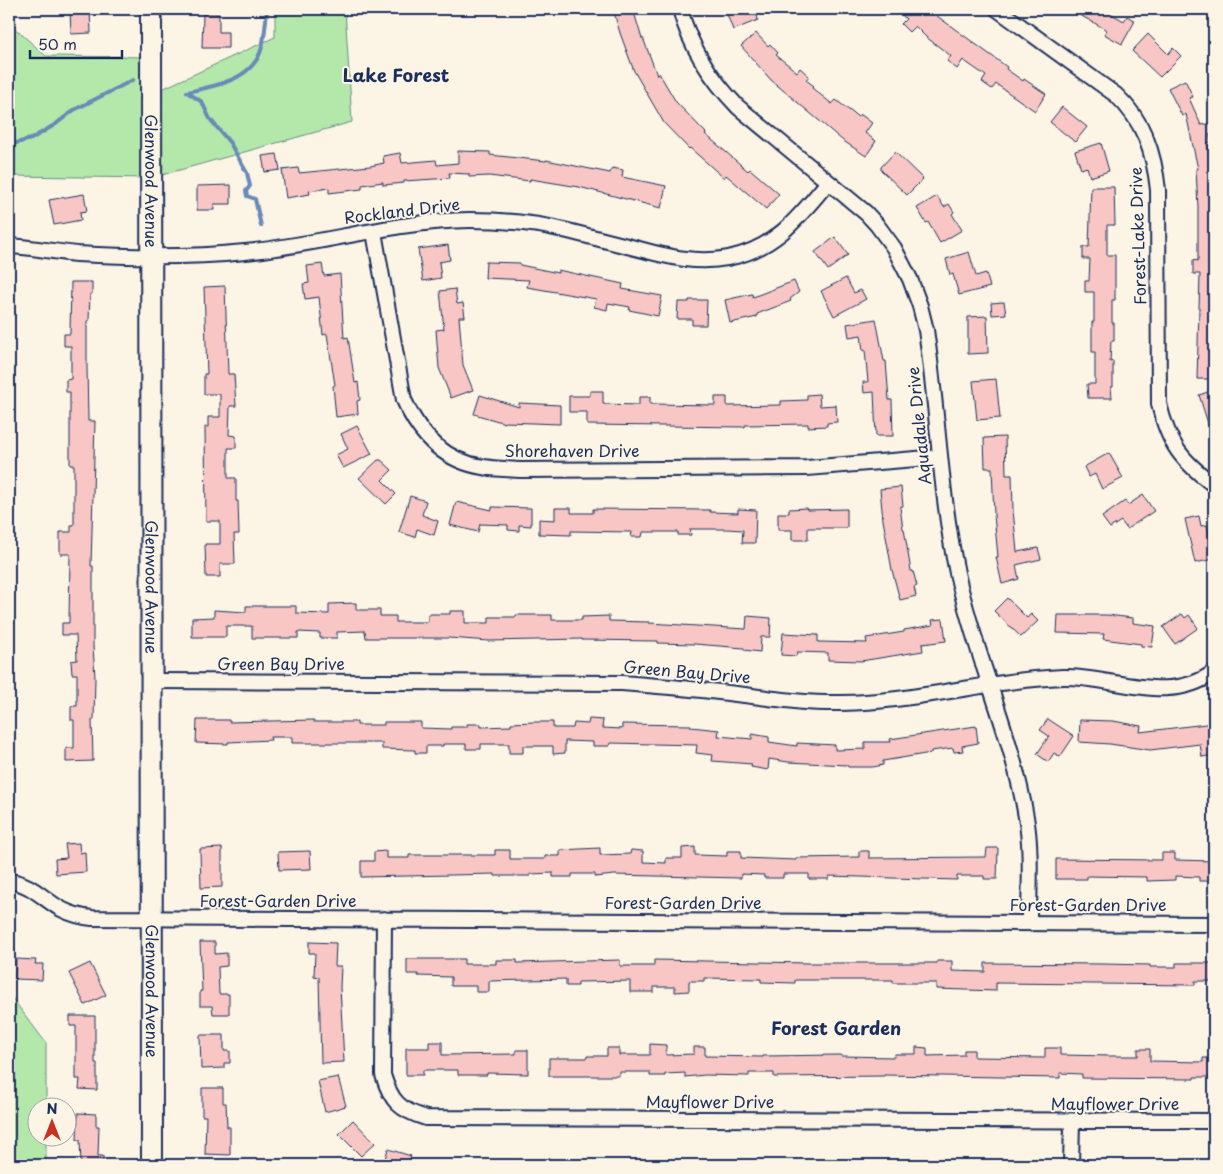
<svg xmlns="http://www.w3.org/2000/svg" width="1223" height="1174" font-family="'Playpen Sans',sans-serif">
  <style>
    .green { fill: #b3e8aa; stroke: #678c84 }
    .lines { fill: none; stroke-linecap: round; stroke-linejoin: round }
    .stream { stroke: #678ab8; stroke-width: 4 }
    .building { fill: #f8c7c5; stroke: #1b2f5e }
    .street-casing { stroke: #1b2f5e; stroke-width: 18 }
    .secondary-casing { stroke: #1b2f5e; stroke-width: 24 }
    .street { stroke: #fcf5e5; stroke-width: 14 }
    .secondary { stroke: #fcf5e5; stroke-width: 20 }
    .labels { text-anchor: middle; stroke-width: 4; stroke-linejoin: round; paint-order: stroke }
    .street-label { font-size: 16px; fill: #1b2f5e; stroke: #fcf5e5 }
    .neighbourhood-label { font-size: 18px; font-weight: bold; fill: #1b2f5e; stroke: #fcf5e5 }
  </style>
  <rect width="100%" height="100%" fill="#fcf5e5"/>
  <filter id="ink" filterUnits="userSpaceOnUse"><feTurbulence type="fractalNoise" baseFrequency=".02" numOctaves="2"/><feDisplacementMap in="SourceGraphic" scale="10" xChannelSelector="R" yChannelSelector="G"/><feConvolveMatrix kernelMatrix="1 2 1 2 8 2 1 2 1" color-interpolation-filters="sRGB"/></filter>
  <g filter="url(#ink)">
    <!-- green -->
    <path class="green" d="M275,9H345L352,122L151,178L9,176V23L46,56L151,57V94L275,37Z
      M9,994L46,1043V1106H38V1136L46,1137V1165H9Z"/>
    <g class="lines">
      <!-- stream -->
      <path class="stream" d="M187,92L202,102L210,119L230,143L247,173L250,186L246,191L247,196L255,199L261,226
        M187,92C215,86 254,80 262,47C265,35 266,21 267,9
        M9,145L31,139L56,124L74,110L133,80"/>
    </g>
    <!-- building -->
    <path class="building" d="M70,9H90L91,33L71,34Z
      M613,9H633L642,39L643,38L657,75L659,73L676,102L706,133L705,134L748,171L750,169L779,194L766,209L726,175L724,178L690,148L689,149L664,123L634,71L620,33Z
      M725,9H756L758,20L733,30Z
      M896,9H932L938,15L937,16L1007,67L1006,69L1023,81L1024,79L1046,94L1035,111L996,84L992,89L982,82L986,76L963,60L957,69L947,61L951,56L926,37L915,26L909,32L901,24L906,19Z
      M1069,9H1103L1124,21L1127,16L1135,21L1122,44L1104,34L1107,30Z
      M203,14H219V32H228V48H202Z
      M756,33L768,46L770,44L778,53L776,55L797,72L800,68L809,76L806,80L814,86L812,88L832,104L836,100L858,117L860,114L872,123L865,133L876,141L866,156L842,140L771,80L741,46Z
      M1148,34L1168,54L1173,48L1181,56L1160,77L1132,51Z
      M1185,80L1193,97L1189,98L1201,125L1214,123V133L1209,134L1211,142L1207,143L1212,168H1214V379H1197L1200,274H1193V260L1198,261V207L1196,169H1198L1186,114L1182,116L1168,88Z
      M1062,107L1087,127L1075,142L1050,122Z
      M1101,143L1109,171L1090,177L1087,167L1081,169L1075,151Z
      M458,151L490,152V155L546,161V160L610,173L612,168L623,170L622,177L666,186L661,208L579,187L530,179V181L489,176L469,177V174L449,173L450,178L404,181V183L383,185V182L362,185V189L329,193V188L309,191L310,194L286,198L282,170L298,168L299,173L370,166L384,163L383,156L400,153L402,163L436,160L437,165L458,163Z
      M895,152L923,179L907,195L881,170V167Z
      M277,154L280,170L265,172L262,156Z
      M231,185V204H214V210H197V186Z
      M1091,187H1114L1115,225H1107V255H1115V300H1112V323H1114V341H1111L1110,362L1113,361V387H1111L1112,398H1088L1087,384H1095V352H1092V322H1094V292H1085V281H1089L1090,259H1083V247H1089Z
      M84,194L87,211L80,212L81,220L54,225L49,200Z
      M937,196L944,207L949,204L954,212L952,214L962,230L940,243L928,222L926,223L917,208Z
      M835,237L848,255L828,270L815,252Z
      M448,245L450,260L439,262L441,278L423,281L418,249Z
      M969,252L976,276L986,273L990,287L959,295L953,274L950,275L946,259Z
      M486,262L520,263V265L558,273V270L623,284L622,289L662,296L658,316L629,310L630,307L608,303L607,310L594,307L596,299L527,287L529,280L485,278Z
      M322,264L324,276L340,274L344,338L348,337L355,383L358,382L360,400L357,401L358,414L336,417L333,386L335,385L327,334L323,335L319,297L305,299L303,284L309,283L307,266Z
      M846,278L854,293L861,290L866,299L834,316L821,291Z
      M794,281L799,292L790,299L791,301L757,314V317L730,323L725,300L752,294L753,297Z
      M71,282H92V294H90L89,321H87V366L88,421H95L91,566H93V646L95,678L94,720H92L93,761L66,762V748H74V720H71V706H77V674H72L71,661L77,660L76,635H62V623H69L70,554H60V532H71V525H74V465H70V392H66V380L71,379V346H64V334H70Z
      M225,286L228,374H234L236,406H230L229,435L236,436V448H228V478H236V501H238L239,534H234L235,564H220V577H206L205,544H220V521H206L205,427H208V417H220V394H204V374H207L204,287Z
      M455,289L457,304L463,303L465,317H459L463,365L473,390L451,398L439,368L436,330L444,329L440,291Z
      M689,300H707L706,325H692V319H677L678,302H689Z
      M1004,302L1006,314L992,315L991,303Z
      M987,316L988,353L968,354V317Z
      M876,319L884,361H886L889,400H892L893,436H876L874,392L864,393L863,382H868L865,350L863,351L861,335L849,337L847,324Z
      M996,379L1000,418L977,420L973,381Z
      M1214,390V436H1212L1199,395Z
      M590,391H603V404L639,405V397H650V404L715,405V397H727V406L781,405V401L807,400V395L819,394L820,406L836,405L837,422L827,423V426L808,427V424L745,425V427L587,425V412H569V396H590Z
      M480,395L519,407V403L560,405V424L505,422V423L474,414Z
      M357,426L372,454L343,468L336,455L348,449L341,434Z
      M1005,437L1006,475H1012L1013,510L1017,552L1038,548L1041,559L1016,565L1019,579L1002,584L996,557H998L994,515L992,468H985L984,438Z
      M1109,453L1123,478L1102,489L1095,474L1089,477L1084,467Z
      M378,460H381L392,470L382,480L396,494L386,504L359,478Z
      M901,487L903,506L900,507L903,529H904L911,571H913L917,586L914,587L916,596L900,600L892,570L883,520L880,489Z
      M1143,495L1154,511L1127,529L1121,521L1110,528L1102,517L1125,501L1128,505Z
      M410,496L426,501L422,515L438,521L434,535L417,529L415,537L399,532Z
      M456,502L492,510V507L531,508V526L519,525V531L508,530V525L480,524L478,532L450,525Z
      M555,508H571V513H593V509L710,510V512L738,513V509L756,510L755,543H742L743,530L726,529H690L691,535H678V532H643L642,537H631L632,532L571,531V535L539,534V519L555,520Z
      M807,508V510L847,509V528H808V540H792V530H778V513H789V509Z
      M1199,516L1201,526L1207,525L1214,559L1195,563L1185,519Z
      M1007,598L1027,618L1031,614L1038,621L1021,637L994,611Z
      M356,603V610H380V616H396V622H428V614H450V611H465V623H489V617H516V615H552V620H582V617L609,616V621L649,622V623L746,629L747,616L771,618L770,637H761L760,652L744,650V648L695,644L658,643V641L582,640V639L489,641L449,638H366L365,631L337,632V638H320V633L298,632V638H252V626H226V637H192V618L214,617V610L246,612V606H296V613L329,614V604Z
      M1182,614L1185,618L1189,615L1198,628L1175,644L1163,627Z
      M1058,615H1107L1133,618V623L1155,626L1152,647L1141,646V644L1103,639L1104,634L1057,633Z
      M943,619L946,641L922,644L923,651L861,661L828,660V653L797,652L796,656L781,655L783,633L818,635V642L867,643L866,638L904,632V630L933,625L932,620Z
      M589,719L603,720L602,728L622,729V724L691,725V727L719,730L718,736L752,739V734L769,737V742L797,746V743L835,745V750L865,749V742H891L890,739L976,726L978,743L962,746L963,751L954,752L953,748L931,751V753L883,761V765L873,767H848L847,765L788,762L769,759L768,770L751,767L752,764L712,761L713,755L696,753L697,745L610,743L609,746H593V742L565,741V753L553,754V746H523V753H509V744H481V749H466V744H443V746H426V753H415V750L382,749V743H292V737H270L271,740L228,742V744L196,743L197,720H229V722L314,720V722H357V725H384V722H421V728L451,729V727H467V724H481V727L511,726V723L534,722H553V728H573L574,723L588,724Z
      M1048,719L1074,736L1060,757L1054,753L1048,762L1037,754L1049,736L1040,730Z
      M1080,720L1113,721L1141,726L1140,732L1214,723V755L1202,757L1200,744L1150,750L1110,744L1079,742Z
      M79,843L80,853L85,852L86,872L56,874L55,859L67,858L65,844Z
      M695,847V855L727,856V851H741V858L796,860V858L859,857V851H869V858L986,857L987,848H998L997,879H984V876H957V880L829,876V879H809V874H783V878H764V875L741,874V878L614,875L595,877V874H572V877H553V873L530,874V876H495V874L361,877V861H374V852L386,851V858H409V855H495V850H510V859H545V856H560V850L600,848V855L630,854L631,850L643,851V862L666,863V858H682V848Z
      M222,848V887L201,888L200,849Z
      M310,851L311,869L279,870L278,852Z
      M1162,853H1175V860L1214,861V881H1199V877L1175,876V880L1147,881V877L1087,876V879H1056V859L1162,860Z
      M200,942H215V954L227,953V966L218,967L219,994H229V1014H213L212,1006H200V991H202Z
      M309,942L336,943L335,966H341L340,987L344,1062L321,1063L319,977L314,976L315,953H309Z
      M16,959L36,960L35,964H43L42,980L15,979Z
      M407,959H464V964H496V960H517V963L620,960V966H654V960L809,963H937V961H952V971L985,972V963L1102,964L1150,965V967H1176V963H1214V981H1195V985L996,983V991L936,989V983H893V980H795V983L761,982V979L704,978V981H689V991L675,992V987H654V992H630V981L578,982V986H566V979L489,981V992H476V986H451V977L418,976V974H407Z
      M90,963L106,995L85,1005L69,973Z
      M70,1016H95V1063H97V1090L79,1089L80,1079H76V1026H70Z
      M200,1035H224V1051H230V1063H224V1068L201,1069Z
      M429,1042H442V1055L516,1054V1050H528V1074L487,1073V1075H458V1070H423V1075H406V1048H429Z
      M650,1044L666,1045V1055L694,1054V1047H705V1056L763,1057V1056L840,1055L841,1056L894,1057L895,1054H916V1047L927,1048V1056L964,1055V1050H974V1057L1045,1058V1048H1060V1055L1111,1056H1138V1049H1150V1061L1203,1062V1058H1214V1077H1194V1079L1082,1078V1074L1060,1073V1078L884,1075V1076L774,1077V1073H749V1076L705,1075L685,1077V1073L665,1074V1076H650V1072H619V1076H549V1058H587V1056H607V1048H619V1055H650Z
      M338,1077L346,1106L325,1112L318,1081Z
      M202,1088H223V1103H226L227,1127H230V1155L205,1154L206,1116H202Z
      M78,1113L96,1114V1126H99L98,1156H103V1165H81L80,1140H77Z
      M353,1120L375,1143L361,1156L339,1134Z
      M388,1149L411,1156L408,1165H383Z"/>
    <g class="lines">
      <!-- street casing -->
      <g class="street-casing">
        <path id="street" d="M680,9C690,47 711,79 738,107L866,213L877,225L894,248L910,279L920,306L926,330C938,411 940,493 957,573C975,656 1012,733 1026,817C1032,851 1029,887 1029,922
          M997,9L1116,95C1144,121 1154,153 1158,190L1159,404C1169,445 1181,460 1214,485
          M374,232L404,400C419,434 444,461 483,467C495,469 509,469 521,470L807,468L940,457
          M9,246C32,247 54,252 77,254C132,257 190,258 245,252C320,245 394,221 470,220C503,220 536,223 568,231C592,237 615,243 639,249C669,257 697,264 728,258C775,249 799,217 828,182
          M151,681L622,683C660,686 698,689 736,694C770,698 806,704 841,703C916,702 988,680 1063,677C1113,676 1169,706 1214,672
          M9,881C31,883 43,899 61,909C71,914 81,917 92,918L1214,924
          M384,919L383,1075C391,1101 399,1110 426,1118L1214,1121
          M1071,1165L1072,1121"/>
      </g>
      <!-- secondary casing -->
      <g class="secondary-casing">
        <g id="secondary">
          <path id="s1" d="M151,9L152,1165"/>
        </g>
      </g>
      <!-- street -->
      <use href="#street" class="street"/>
      <!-- secondary -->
      <use href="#secondary" class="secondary"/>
    </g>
  </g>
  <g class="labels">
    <!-- street labels -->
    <g class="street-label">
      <text dy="6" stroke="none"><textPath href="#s1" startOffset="172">Glenwood Avenue</textPath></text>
      <text transform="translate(402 211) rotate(-7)" y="6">Rockland Drive</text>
      <text transform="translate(1138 236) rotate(-92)" y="6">Forest-Lake Drive</text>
      <text transform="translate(919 426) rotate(-96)" y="6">Aquadale Drive</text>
      <text x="572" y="457">Shorehaven Drive</text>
      <text dy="6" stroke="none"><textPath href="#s1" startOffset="578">Glenwood Avenue</textPath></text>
      <text x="281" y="670">Green Bay Drive</text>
      <text transform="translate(687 672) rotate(5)" y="6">Green Bay Drive</text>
      <text x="278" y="907">Forest-Garden Drive</text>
      <text x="683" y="909">Forest-Garden Drive</text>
      <text x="1088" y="911">Forest-Garden Drive</text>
      <text dy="6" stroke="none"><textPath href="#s1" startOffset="982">Glenwood Avenue</textPath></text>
      <text x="710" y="1108">Mayflower Drive</text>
      <text x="1115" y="1110">Mayflower Drive</text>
    </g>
    <!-- neighbourhood labels -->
    <g class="neighbourhood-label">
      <text x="396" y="82">Lake Forest</text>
      <text x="836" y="1035">Forest Garden</text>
    </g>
  </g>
  <!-- margin -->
  <rect width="1223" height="1174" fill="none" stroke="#fcf5e5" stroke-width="30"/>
  <rect x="15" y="15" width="1193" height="1144" fill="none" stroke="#1b2f5e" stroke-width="2" filter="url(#ink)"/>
  <!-- north arrow -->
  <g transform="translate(52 1122)"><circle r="24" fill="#fcf5e5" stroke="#a2a6af"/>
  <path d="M0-4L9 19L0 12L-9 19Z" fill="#c8321e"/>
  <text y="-8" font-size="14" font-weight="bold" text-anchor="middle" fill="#1b2f5e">N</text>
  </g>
  <!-- scale -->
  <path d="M30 50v8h92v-8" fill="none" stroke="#1b2f5e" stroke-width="2.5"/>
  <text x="38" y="50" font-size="15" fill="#1b2f5e" stroke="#fcf5e5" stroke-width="4" paint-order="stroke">50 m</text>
</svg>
